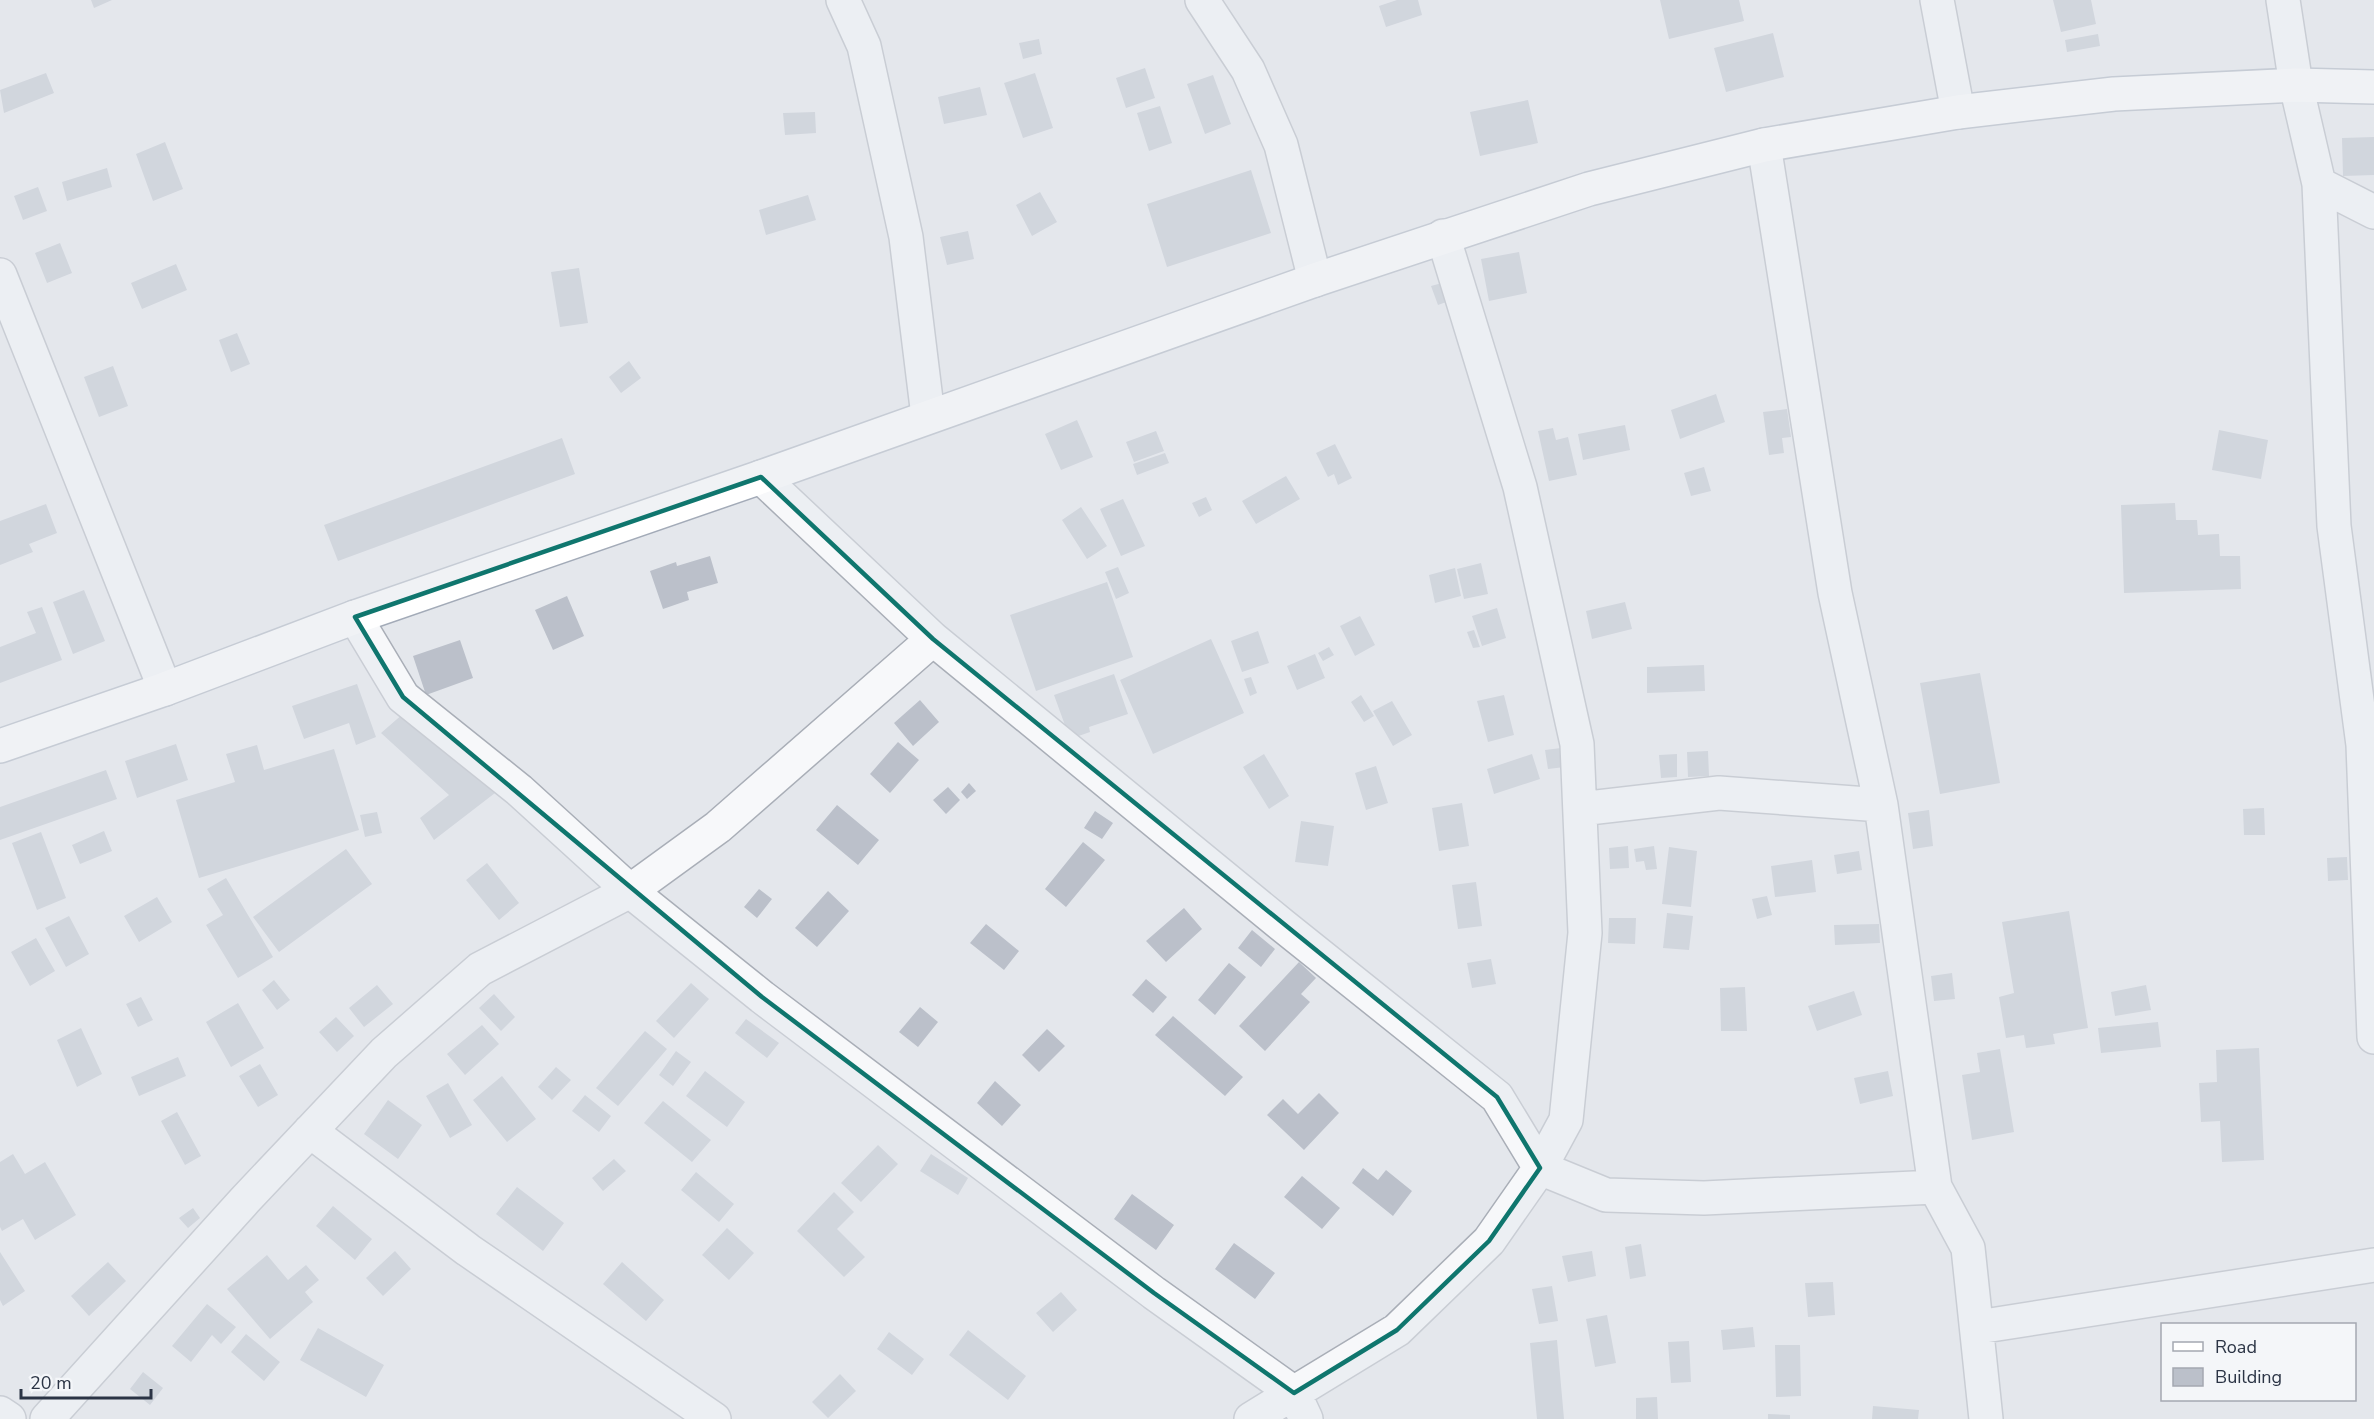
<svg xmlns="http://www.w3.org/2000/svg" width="2374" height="1419" font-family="'Nunito Sans',sans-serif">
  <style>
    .building { fill: #bbc0ca }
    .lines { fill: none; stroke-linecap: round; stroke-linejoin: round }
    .street-casing { stroke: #a9aeb7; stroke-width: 36 }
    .primary-casing { stroke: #a3abb8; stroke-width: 36 }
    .street { stroke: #f7f8fa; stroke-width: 33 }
    .primary { stroke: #fff; stroke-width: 33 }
    .marked { fill: none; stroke: #0f766e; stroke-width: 4.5; stroke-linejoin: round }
  </style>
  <rect width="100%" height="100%" fill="#e4e7ec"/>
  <!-- building -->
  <path class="building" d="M91,0H112L94,8Z
    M1397,0H1418L1422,15L1386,27L1379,6Z
    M1660,0H1739L1744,21L1669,39Z
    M2053,0H2091L2096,24L2061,32Z
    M1773,33L1784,77L1726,92L1714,48Z
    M2098,34L2100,46L2067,52L2065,40Z
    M1039,39L1042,54L1023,59L1019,43Z
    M1145,68L1155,98L1126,108L1116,78Z
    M46,73L54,93L4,113L0,90Z
    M1035,73L1053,128L1023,138L1004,83Z
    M1213,75L1231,124L1205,134L1187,84Z
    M980,87L987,115L944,124L938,97Z
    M1528,100L1538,143L1480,156L1470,112Z
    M1160,106L1172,143L1149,151L1137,113Z
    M815,112L816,133L785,135L783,113Z
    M2374,137V175L2343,176L2342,138Z
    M165,142L183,189L153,201L136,154Z
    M107,168L112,187L67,201L62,182Z
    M1251,170L1271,233L1167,267L1147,204Z
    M38,187L47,211L23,220L14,196Z
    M1040,192L1057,222L1032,236L1016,205Z
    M808,195L816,220L766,235L759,210Z
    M968,231L974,259L947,265L940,237Z
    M60,243L72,273L47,283L35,253Z
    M1519,252L1527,293L1489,301L1481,259Z
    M176,264L187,290L142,309L131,283Z
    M579,268L588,323L560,327L551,272Z
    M1442,283L1449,301L1438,305L1431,286Z
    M237,333L250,364L231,372L219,340Z
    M629,361L641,378L621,393L609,377Z
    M113,366L128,406L99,417L84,377Z
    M1716,394L1725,422L1680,439L1671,410Z
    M1787,409L1791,437L1782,438L1784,453L1769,455L1763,412Z
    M1077,420L1093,457L1061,470L1045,434Z
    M1625,425L1630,450L1583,460L1578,434Z
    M1553,428L1556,440L1568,437L1577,475L1549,481L1538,431Z
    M2219,430L2268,440L2261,479L2212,470Z
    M1156,431L1164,451L1134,462L1126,442Z
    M562,438L575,474L338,561L324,525Z
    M1335,444L1352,478L1338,485L1334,474L1328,477L1316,453Z
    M1165,453L1169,463L1137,475L1133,464Z
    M1704,467L1711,491L1691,496L1684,473Z
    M1286,476L1300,499L1256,524L1242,501Z
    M1206,497L1212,510L1199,517L1192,503Z
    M1123,499L1145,546L1121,556L1100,509Z
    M2175,503L2176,520H2197L2198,535L2219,534L2220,556H2240L2241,589L2124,593L2121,505Z
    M46,504L57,533L29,544L33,552L0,565V521Z
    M1081,507L1107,546L1087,559L1062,520Z
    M710,556L718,583L687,592L689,600L663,609L650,571L676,562L677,566Z
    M1481,563L1488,594L1464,599L1457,569Z
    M1118,567L1129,593L1116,599L1105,572Z
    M1455,568L1461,596L1435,603L1429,575Z
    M1107,582L1133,657L1036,691L1010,615Z
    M84,590L105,641L73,654L53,602Z
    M567,596L584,636L553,650L535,610Z
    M1625,602L1632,629L1592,639L1586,611Z
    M42,607L62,660L0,683V647L36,633L27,612Z
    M1497,608L1506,638L1482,646L1472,616Z
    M1360,616L1375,645L1355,656L1340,626Z
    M1474,630L1480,647L1473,648L1467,632Z
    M1258,631L1269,663L1242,672L1231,641Z
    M1211,639L1244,713L1153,754L1120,680Z
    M460,640L473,678L426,695L413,656Z
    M1329,647L1334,655L1323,661L1318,653Z
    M1315,654L1325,678L1297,690L1287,666Z
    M1704,665L1705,691L1647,693V667Z
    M1980,673L2000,783L1940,794L1920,683Z
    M1114,674L1128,714L1089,727L1090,732L1070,739L1054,695Z
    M1251,677L1257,693L1250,696L1244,679Z
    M357,684L376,737L356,745L349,723L304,739L292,706Z
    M1361,695L1374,716L1364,722L1351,702Z
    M1504,695L1514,735L1488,742L1477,701Z
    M920,700L939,722L913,746L894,723Z
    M1392,701L1412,735L1393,746L1373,711Z
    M404,713L495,793L434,840L420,818L449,795L381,733Z
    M898,742L919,760L890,793L870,774Z
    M176,744L188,780L137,798L125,761Z
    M257,745L264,770L334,749L359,830L199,878L176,800L235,782L226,754Z
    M1561,748L1565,767L1548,769L1545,750Z
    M1708,751L1709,776L1688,777L1687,752Z
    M1264,754L1289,796L1269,809L1243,767Z
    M1532,754L1540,779L1494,794L1487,769Z
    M1677,754V777L1661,778L1659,755Z
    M1376,766L1388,803L1366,810L1355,773Z
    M106,770L117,799L0,840V807Z
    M969,783L976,791L967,799L961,792Z
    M948,787L960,800L946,814L933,800Z
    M1462,803L1469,846L1439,851L1432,808Z
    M837,805L879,840L858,865L816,830Z
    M2264,808L2265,835H2244L2243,809Z
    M1929,810L1933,846L1913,849L1908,813Z
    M1095,811L1113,823L1102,839L1084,828Z
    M377,812L382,833L365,837L360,815Z
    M1301,821L1334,826L1328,866L1295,862Z
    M104,831L112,851L80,864L72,845Z
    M41,832L66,898L37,910L12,843Z
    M1083,842L1105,860L1066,907L1045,889Z
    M1628,846L1629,868L1610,869L1609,848Z
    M1654,846L1657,869L1646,870L1644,861L1636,862L1634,849Z
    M1669,847L1697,851L1691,907L1662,904Z
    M346,849L372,884L279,952L253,917Z
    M1859,851L1862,870L1837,874L1834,855Z
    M2347,857L2348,880L2328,881L2327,858Z
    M1812,860L1816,892L1775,897L1771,866Z
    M487,863L519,903L499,920L466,880Z
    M226,878L273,957L238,978L206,925L223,915L207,889Z
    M1476,882L1482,926L1458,929L1452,885Z
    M759,889L772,899L757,918L744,907Z
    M828,891L849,911L817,947L795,928Z
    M1767,896L1772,915L1757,919L1752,899Z
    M157,897L172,922L139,942L124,916Z
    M1184,908L1202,929L1166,962L1146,941Z
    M2069,911L2088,1028L2053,1034L2055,1044L2026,1048L2024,1035L2006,1038L1999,997L2014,993L2002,922Z
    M1667,913L1693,916L1689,950L1663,948Z
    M69,916L89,954L66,967L45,928Z
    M1609,918H1636L1635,944L1608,943Z
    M986,924L1019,951L1004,970L970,943Z
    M1879,924L1880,943L1835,945L1834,925Z
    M1252,930L1275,949L1261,967L1238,948Z
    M36,938L55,971L30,986L11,952Z
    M1491,959L1496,984L1472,988L1467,963Z
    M1299,962L1316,978L1301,994L1310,1002L1265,1051L1239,1026Z
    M1229,963L1246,977L1215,1015L1198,1000Z
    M1952,973L1955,999L1934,1001L1931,976Z
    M1146,979L1167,997L1153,1013L1132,995Z
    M274,980L290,1000L277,1010L262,990Z
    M691,983L709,999L674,1038L656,1021Z
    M377,985L393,1004L364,1027L349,1008Z
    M2146,985L2151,1010L2115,1016L2111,992Z
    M1745,987L1747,1031H1721L1720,988Z
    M1854,991L1862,1015L1817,1031L1808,1006Z
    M494,994L515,1017L501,1031L479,1008Z
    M141,997L153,1020L138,1027L126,1004Z
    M238,1003L264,1048L231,1067L206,1022Z
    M920,1007L938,1022L918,1047L899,1032Z
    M1173,1016L1243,1077L1225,1096L1155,1035Z
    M336,1017L354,1036L337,1052L319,1032Z
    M746,1019L779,1043L767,1058L735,1033Z
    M2158,1022L2161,1047L2101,1053L2098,1028Z
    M482,1025L499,1044L465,1075L447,1054Z
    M81,1028L102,1074L77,1087L57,1040Z
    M1047,1029L1065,1046L1039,1072L1022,1055Z
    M645,1031L667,1049L618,1106L596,1088Z
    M2259,1048L2264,1160L2222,1162L2220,1121L2201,1122L2199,1083L2217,1082L2216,1050Z
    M2000,1049L2014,1132L1972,1140L1962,1075L1980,1072L1977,1053Z
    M676,1051L691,1062L673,1086L659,1075Z
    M178,1057L186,1076L139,1096L131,1077Z
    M260,1064L278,1095L258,1107L239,1076Z
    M556,1067L571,1080L552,1100L538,1087Z
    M705,1071L745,1102L727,1127L686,1096Z
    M1888,1071L1893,1096L1860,1104L1854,1078Z
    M502,1076L536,1119L507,1142L473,1100Z
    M995,1081L1021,1105L1002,1126L977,1103Z
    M448,1083L472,1125L450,1138L426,1096Z
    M1319,1093L1339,1113L1304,1150L1267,1115L1283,1099L1298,1114Z
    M585,1095L611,1116L599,1132L572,1111Z
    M388,1100L422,1125L398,1159L364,1134Z
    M663,1101L711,1140L692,1162L644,1123Z
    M177,1112L201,1156L185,1165L161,1121Z
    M878,1145L898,1164L861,1202L841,1183Z
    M13,1154L25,1174L45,1162L76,1215L35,1240L23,1219L2,1231L0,1227V1162Z
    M931,1154L968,1178L958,1195L920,1171Z
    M614,1159L626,1171L603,1191L592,1178Z
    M1363,1168L1378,1180L1386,1170L1412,1191L1393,1216L1352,1183Z
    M696,1172L734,1204L719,1222L681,1190Z
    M1302,1176L1340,1208L1322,1229L1284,1197Z
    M517,1187L564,1223L543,1251L496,1214Z
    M834,1192L854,1212L837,1229L865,1257L844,1277L797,1231Z
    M1132,1194L1174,1225L1156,1250L1114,1219Z
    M333,1206L372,1239L355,1260L316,1226Z
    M193,1208L200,1218L188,1228L179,1218Z
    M727,1228L754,1253L729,1280L702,1255Z
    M1234,1243L1275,1273L1255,1299L1215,1269Z
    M1641,1244L1646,1276L1630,1279L1625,1247Z
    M395,1251L411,1269L383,1296L366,1278Z
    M1592,1251L1596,1276L1568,1282L1562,1256Z
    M0,1252L25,1291L3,1306L0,1300Z
    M267,1255L288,1280L306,1265L319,1280L305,1292L313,1302L270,1339L227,1289Z
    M108,1262L126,1281L89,1316L71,1296Z
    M622,1262L664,1300L646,1321L603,1284Z
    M1833,1282L1835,1315L1808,1317L1805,1283Z
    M1552,1286L1558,1321L1539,1324L1532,1289Z
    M1061,1292L1077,1310L1053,1332L1036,1313Z
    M207,1304L236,1327L221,1344L212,1335L191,1362L172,1346Z
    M1607,1315L1616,1363L1595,1367L1586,1319Z
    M1753,1327L1755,1347L1723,1350L1721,1330Z
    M318,1328L384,1365L366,1397L300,1360Z
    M968,1330L1026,1376L1008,1400L949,1355Z
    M889,1332L924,1359L912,1375L877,1349Z
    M246,1334L280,1362L264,1381L231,1352Z
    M1557,1340L1564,1419H1537L1530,1343Z
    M1689,1341L1691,1382L1671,1383L1668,1342Z
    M1775,1345H1800L1801,1396L1776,1397Z
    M143,1372L163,1388L150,1405L130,1389Z
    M840,1374L856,1391L828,1418L812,1402Z
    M1657,1397L1658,1419H1636V1398Z
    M1873,1406L1919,1410L1918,1419H1872Z
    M1768,1414L1790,1415V1419H1768Z"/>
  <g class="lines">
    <!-- street casing -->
    <g class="street-casing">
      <path id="street" d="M843,0L864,46L906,237L928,416
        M1202,0L1248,70L1281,145L1315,280
        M1937,0L1958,112
        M2283,0L2296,85L2319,184L2334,526L2363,745L2374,1037
        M1764,145L1835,593L1881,805L1935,1187L1968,1248L1986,1419
        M2319,184L2374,212
        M0,275L165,689
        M761,477L933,639L1282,925L1497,1097L1540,1168L1606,1195L1704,1198L1935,1187
        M355,617L403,697L519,790L630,891L762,997L1154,1293L1294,1393L1306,1419
        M1580,809L1719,793L1881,805
        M310,1131L468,1250L714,1419
        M1978,1327L2374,1265
        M0,1413L9,1419
        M47,1419L245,1200L384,1053L480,969L630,891L718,827L933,639
        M1251,1419L1397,1330L1489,1241L1540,1168L1566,1120L1585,933L1577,744L1520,487L1443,236"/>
    </g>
    <!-- primary casing -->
    <g class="primary-casing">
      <path id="primary" d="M0,746L165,689L355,617L761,477L1315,280L1589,189L1764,145L1958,112L2114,94L2296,85L2374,87"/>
    </g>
    <!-- street -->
    <use href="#street" class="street"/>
    <!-- primary -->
    <use href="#primary" class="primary"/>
  </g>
  <!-- marked area -->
  <path d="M0 0H2374V1419H0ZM761,477L933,639L1497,1097L1540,1168L1489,1241L1397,1330L1294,1393L1154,1293L762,997L403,697L355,617Z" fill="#e4e7ec" fill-opacity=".55" fill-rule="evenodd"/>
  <path class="marked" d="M761,477L933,639L1497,1097L1540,1168L1489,1241L1397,1330L1294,1393L1154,1293L762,997L403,697L355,617Z"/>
  <!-- legend -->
  <rect x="2161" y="1323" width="195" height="78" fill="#f4f6f9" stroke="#a4a8b1" stroke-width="1.5"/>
  <rect x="2173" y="1342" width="30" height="9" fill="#ffffff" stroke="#a4a8b1" stroke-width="1.5"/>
  <text x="2215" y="1353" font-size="18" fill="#2b3445">Road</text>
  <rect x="2173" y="1368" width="30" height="18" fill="#bbc0ca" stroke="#a4a8b1" stroke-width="1.5"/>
  <text x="2215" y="1383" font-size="18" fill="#2b3445">Building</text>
  <!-- scale -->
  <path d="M21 1389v9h130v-9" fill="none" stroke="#2b3445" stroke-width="3"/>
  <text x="30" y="1389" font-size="18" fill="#2b3445" stroke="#f4f6f9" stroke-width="4.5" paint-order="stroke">20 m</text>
</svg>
